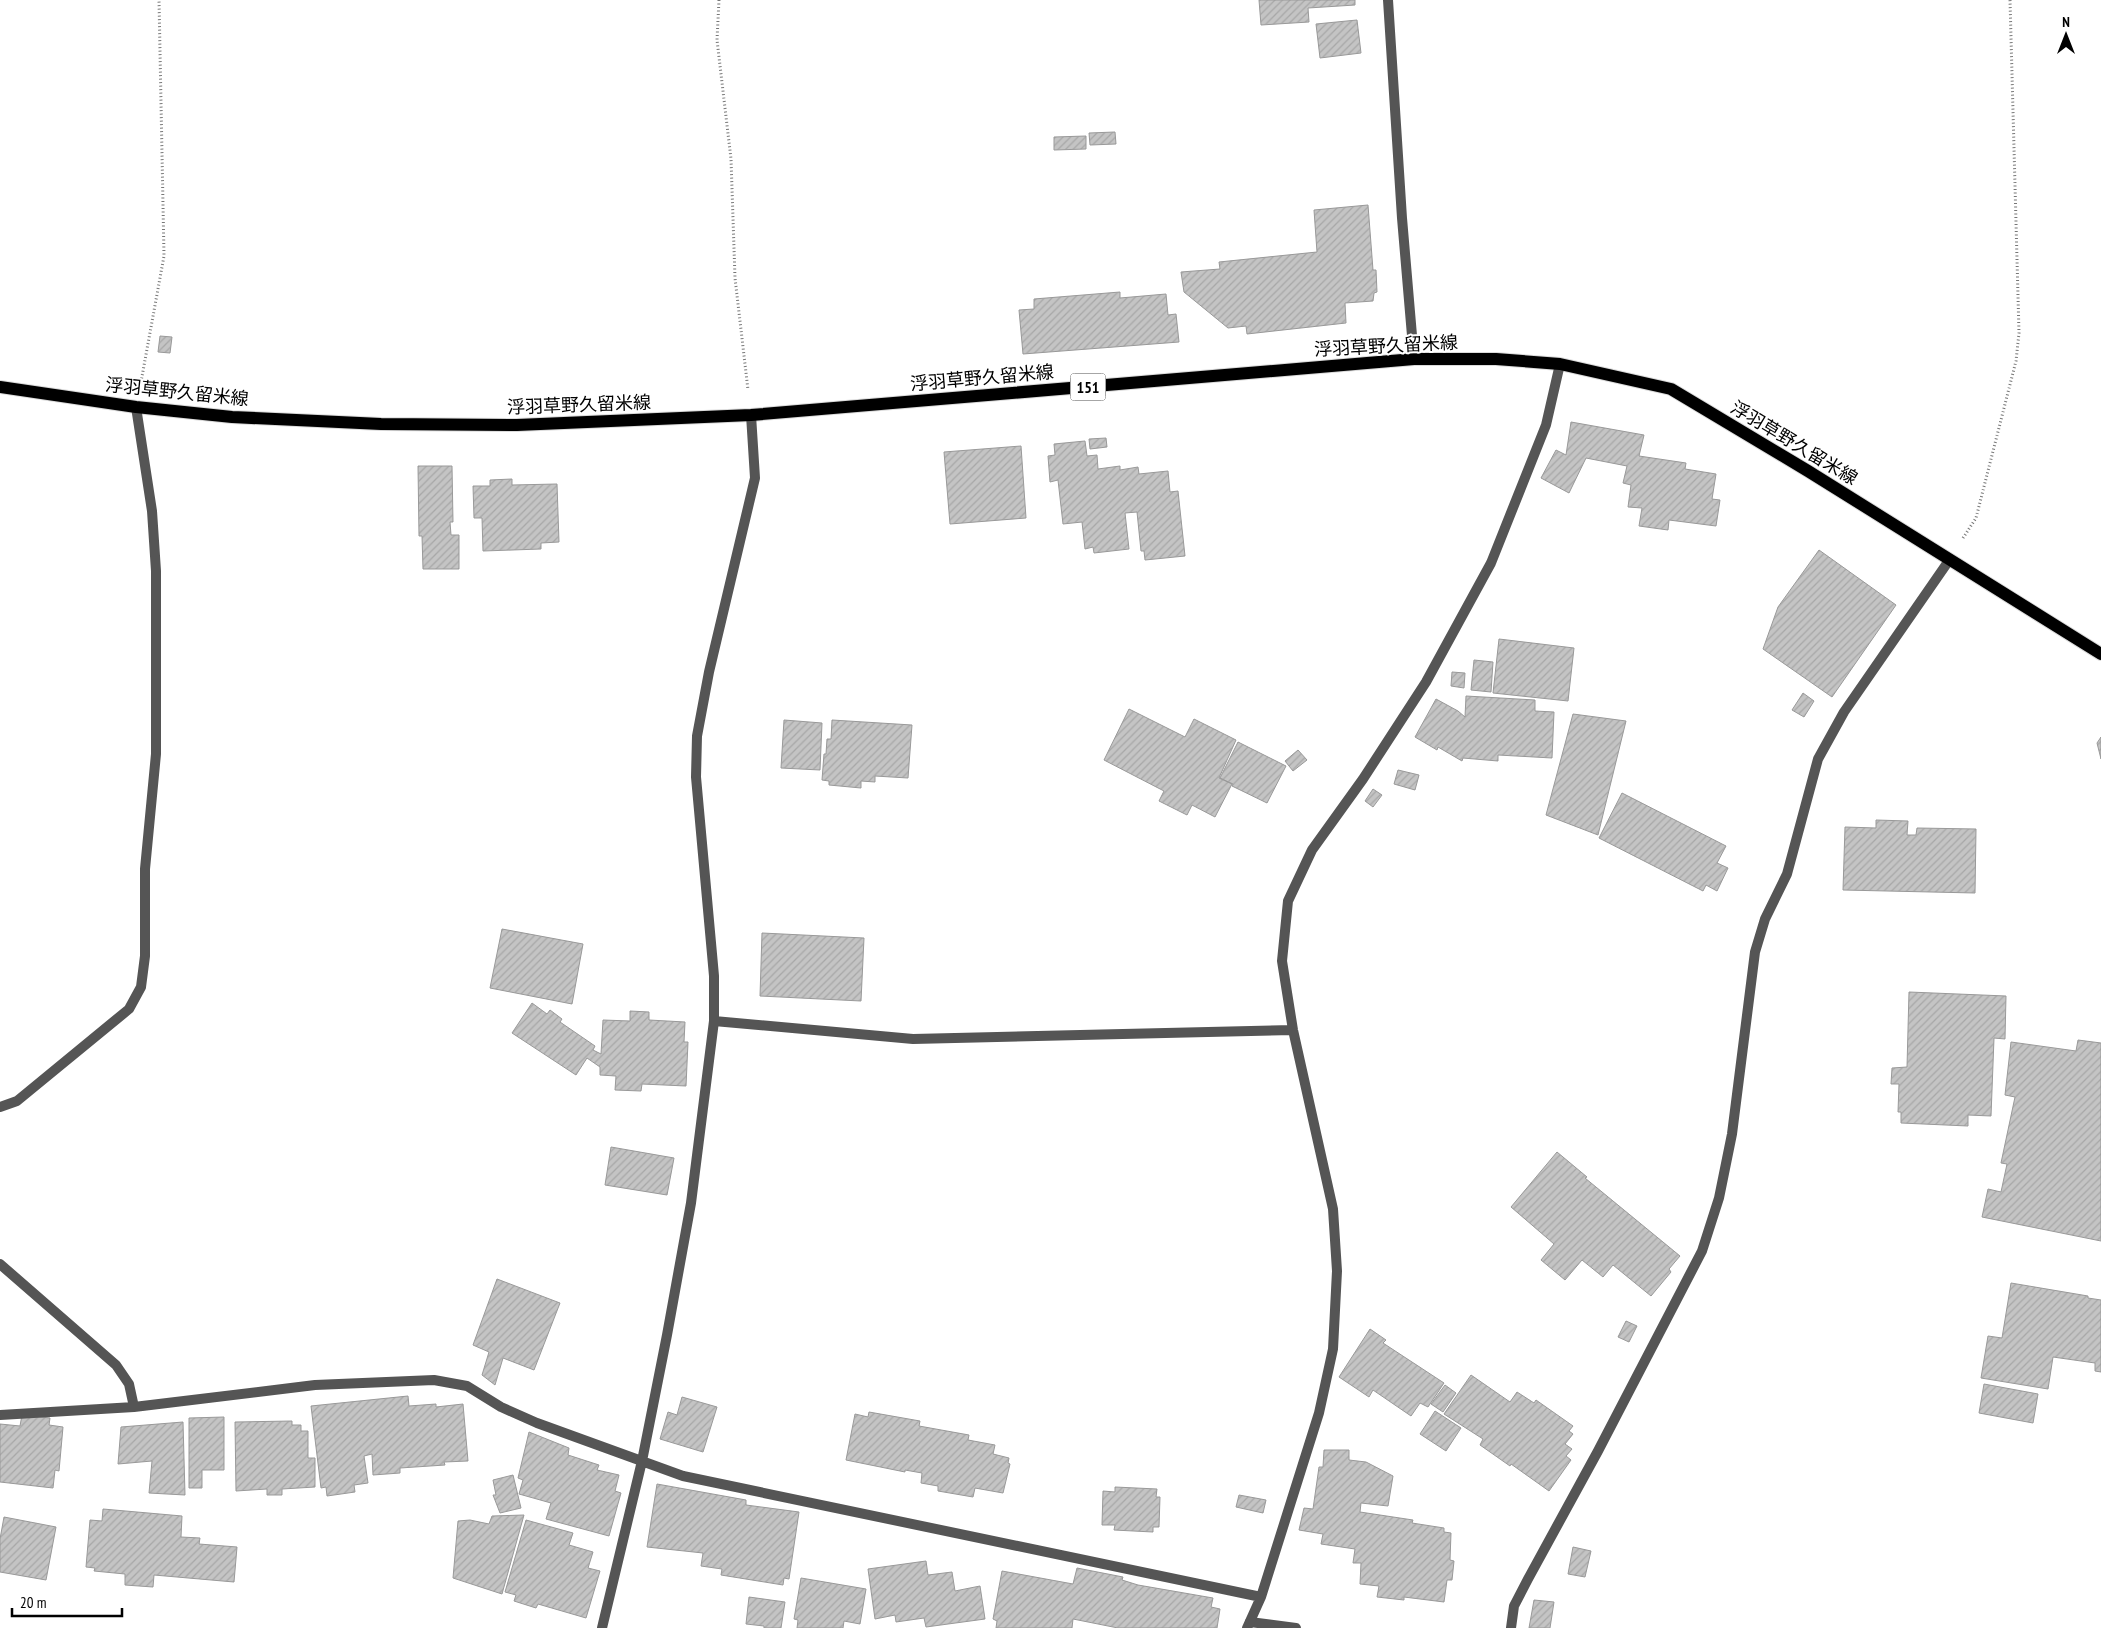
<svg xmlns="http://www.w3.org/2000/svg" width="2101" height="1628" font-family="'PT Sans Narrow','Noto Sans JP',sans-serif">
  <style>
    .building { fill: url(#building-hatch); stroke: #999 }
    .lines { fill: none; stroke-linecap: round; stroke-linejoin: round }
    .primary-casing { stroke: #dbdbdb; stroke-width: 14 }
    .path { stroke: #777; stroke-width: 3; stroke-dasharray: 1 2.5; stroke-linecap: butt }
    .service { stroke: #555; stroke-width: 10 }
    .minor { stroke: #555; stroke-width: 10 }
    .tertiary { stroke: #555; stroke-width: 10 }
    .primary { stroke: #000; stroke-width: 12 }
    .labels { text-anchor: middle; stroke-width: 4; stroke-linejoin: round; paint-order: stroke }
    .shield { fill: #fff; stroke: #4c4c4c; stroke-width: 1 }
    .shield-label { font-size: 16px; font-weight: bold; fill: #000 }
    .street-label { font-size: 18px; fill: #000; stroke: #fff }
  </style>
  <defs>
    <pattern id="building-hatch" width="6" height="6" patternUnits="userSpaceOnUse" patternTransform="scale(1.25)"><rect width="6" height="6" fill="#c4c4c4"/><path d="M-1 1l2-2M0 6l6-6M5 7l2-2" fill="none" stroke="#a7a7a7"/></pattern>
  </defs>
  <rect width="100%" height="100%" fill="#fff"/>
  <!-- building -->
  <path class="building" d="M1259,0H1355V5L1308,8L1309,22L1261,25Z
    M1357,20L1361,53L1320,58L1316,24Z
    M1115,132L1116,144L1090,145L1089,133Z
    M1086,136V149L1054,150V137Z
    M1368,205L1373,270H1376L1377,292L1374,293L1373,301L1345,303L1346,323L1247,334L1246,326L1228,328L1184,292L1181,272L1220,269L1219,262L1317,252L1314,210Z
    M1120,292V298L1166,294L1168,315L1176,314L1179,342L1023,354L1019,310L1034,309V299Z
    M160,336L172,337L170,353L158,352Z
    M1571,422L1644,435L1639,456L1686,463L1685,469L1716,474L1712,499L1720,500L1716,526L1669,520L1668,530L1639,526L1642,508L1628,507L1631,485L1623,483L1627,466L1586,458L1569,493L1541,478L1556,450L1566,455Z
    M1106,438L1107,447L1090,449L1089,439Z
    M1085,441L1087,456L1097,455L1098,469L1120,466V470L1138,467L1139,474L1168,471L1170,492L1178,491L1185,556L1145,560L1144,551H1141L1137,512L1125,513L1129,549L1094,553L1093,547L1085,549L1082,522L1063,524L1058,480L1050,482L1048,456L1055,455L1054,444Z
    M1021,446L1026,518L950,524L944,452Z
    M418,466H452L453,522H450L451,535H459V569H423L422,536H419Z
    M512,479V485L557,484L559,542L541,543V549L483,551L482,518H474L473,486H490V480Z
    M1819,550L1896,605L1832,697L1763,649L1778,607Z
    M1499,639L1574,648L1568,701L1493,693Z
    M1474,660L1493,662L1491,692L1471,690Z
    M1452,672L1465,673L1464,688L1451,686Z
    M1803,693L1814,701L1804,717L1792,710Z
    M1466,696L1535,700V711L1554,712L1552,758L1498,755V761L1463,758L1462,761L1438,747L1437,750L1415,737L1436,699L1458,711L1465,717Z
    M1129,709L1185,737L1194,719L1236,740L1219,778L1232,784L1215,817L1192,805L1187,815L1159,801L1164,791L1104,760Z
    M1573,714L1626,721L1598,835L1546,815Z
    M784,720L822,723L820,770L781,768Z
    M832,720L912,725L908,778L875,776V782L861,781V788L829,785V781L822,780L824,754H826L827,739H831Z
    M2101,737V759L2097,743Z
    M1238,742L1286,766L1267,803L1232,786L1233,784L1220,778Z
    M1298,750L1307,760L1293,771L1285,761Z
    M1398,770L1419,775L1415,790L1394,784Z
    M1373,789L1382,795L1373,807L1365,801Z
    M1622,793L1726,846L1717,863L1728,868L1717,891L1706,885L1703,891L1599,838Z
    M1876,820L1908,821L1907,835H1916L1917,828L1976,829L1975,893L1843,890L1845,827L1876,828Z
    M502,929L583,944L572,1004L490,988Z
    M762,933L864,938L861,1001L760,996Z
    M1909,992L2006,996L2005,1039L1994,1038L1991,1116L1968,1115V1126L1901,1123V1112H1898L1899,1084H1891L1892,1068L1907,1067Z
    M532,1003L547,1014L550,1010L562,1019L560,1022L595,1046L593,1050L601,1054L603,1020L630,1021V1011L649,1012V1020L685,1022L684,1042H688L686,1086L642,1084L641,1091L615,1090L616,1076L600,1075V1067L587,1058L576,1075L512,1033Z
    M2078,1040L2101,1043V1241L1982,1217L1988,1189L2001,1192L2007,1164L2001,1163L2015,1097L2005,1095L2011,1042L2076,1051Z
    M611,1147L674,1158L667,1195L605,1185Z
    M1557,1152L1587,1177L1585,1178L1680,1256L1669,1269L1671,1272L1651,1296L1613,1265L1603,1277L1582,1260L1565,1280L1541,1260L1554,1244L1511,1207Z
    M497,1279L560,1303L534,1370L503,1358L495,1385L482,1375L489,1352L473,1345Z
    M2011,1283L2088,1296V1298L2101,1300V1372L2095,1371V1363L2053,1357L2048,1389L1981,1378L1988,1336L2002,1338Z
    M1626,1321L1637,1326L1629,1342L1618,1337Z
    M1370,1329L1386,1340L1383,1343L1444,1383L1428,1407L1420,1403L1411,1416L1373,1390L1369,1397L1339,1377Z
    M1471,1375L1510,1402L1517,1392L1534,1403L1536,1400L1573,1426L1569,1431L1573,1434L1565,1444L1572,1449L1566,1456L1571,1460L1549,1491L1511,1464L1510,1466L1480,1445L1483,1439L1444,1414Z
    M1984,1384L2038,1394L2033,1423L1979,1413Z
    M1445,1385L1456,1393L1443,1412L1431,1404Z
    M408,1396L409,1406L436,1404V1407L463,1404L468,1461L444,1462L445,1465L400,1468V1473L373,1475L372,1454L364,1456L368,1483L354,1485L355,1492L327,1496L326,1487L321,1488L311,1406Z
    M682,1397L717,1407L703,1452L660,1439L668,1412L677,1415Z
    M1435,1411L1461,1428L1446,1451L1420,1434Z
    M869,1412L920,1421L919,1426L969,1435L968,1440L995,1445L993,1454L1009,1458L1008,1463L1010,1464L1003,1493L975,1488L973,1497L938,1491V1486L921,1483L922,1473L905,1470V1472L846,1460L855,1414L868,1417Z
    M22,1415L50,1418L49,1425L63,1427L59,1471L55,1470L53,1488L0,1482V1424L20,1426Z
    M224,1417V1470H202V1488H189V1418Z
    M292,1421V1425H301V1431H308V1458H315V1487L282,1489V1495H267V1489L236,1491L235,1422Z
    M183,1422L185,1495L149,1493L152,1461L118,1464L121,1427Z
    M529,1432L569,1448L568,1455L599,1465L597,1470L619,1475L615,1491L621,1493L609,1536L546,1519L551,1503L519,1494L523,1480L518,1478Z
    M1324,1450H1349V1460L1366,1462L1393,1476L1388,1506L1361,1503L1360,1512L1413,1520L1412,1523L1444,1528V1532L1451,1533L1450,1560L1454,1561L1452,1580H1447L1444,1602L1404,1597V1600L1377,1597L1379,1586L1360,1584L1361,1563H1353L1355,1549L1321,1544L1323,1534L1299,1530L1304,1508L1313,1509L1319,1467H1323Z
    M513,1475L521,1508L500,1513L493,1495H496L493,1480Z
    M657,1484L746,1500V1505L799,1512L789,1579L784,1578L783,1585L721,1575L722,1569L701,1566L703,1553L647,1547Z
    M1115,1487L1157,1489L1156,1497H1160L1159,1527H1153V1532L1114,1530L1115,1525H1102L1103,1491L1115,1492Z
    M1239,1495L1266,1500L1263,1513L1236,1507Z
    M103,1509L182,1516L181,1537L200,1538L199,1544L237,1547L234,1582L154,1575L153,1587L125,1585V1574L94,1571L95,1568L86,1567L90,1520L102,1521Z
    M524,1515L502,1594L453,1578L458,1521L470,1520L489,1524L492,1516Z
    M4,1517L56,1527L46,1580L0,1572V1539Z
    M526,1520L573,1533L569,1545L593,1552L588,1568L600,1571L586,1618L538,1604L536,1608L514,1601L516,1595L505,1592Z
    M1573,1547L1591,1551L1585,1577L1568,1574Z
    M926,1561L928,1575L952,1572L955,1591L980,1586L985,1619L926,1627L924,1618L896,1622L895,1615L875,1619L868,1569Z
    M1077,1568L1123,1577L1122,1580L1138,1585L1213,1598L1211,1607L1220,1609L1217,1628H1118L1073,1619L1072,1628H996L997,1621L993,1619L1002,1571L1073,1584Z
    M801,1578L866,1589L860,1624L844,1621L843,1628H797L798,1620L794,1619Z
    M749,1597L785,1602L781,1628H764V1626L746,1624Z
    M1534,1600L1554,1602L1550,1628H1529Z"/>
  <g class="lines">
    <!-- primary casing -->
    <g class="primary-casing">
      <path id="primary" d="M0,387L136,407L232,417L381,424L517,425L751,415L1414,359H1496L1560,364L1671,389L1808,471L2101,654"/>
    </g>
    <!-- path -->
    <path class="path" d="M719,0L717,40L731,159L735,278L748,390
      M141,382L164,256L159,0
      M1963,538L1976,518L2016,361L2019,333L2010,0"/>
    <!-- service -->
    <path class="service" d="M1250,1622L1296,1628"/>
    <!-- minor -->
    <path class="minor" d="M714,1021L913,1039L1293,1030
      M0,1107L17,1101L129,1009L141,987L145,956V869L156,754V571L152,511L136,407
      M0,1264L116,1365L129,1384L134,1407L315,1385L434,1380L467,1386L501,1407L537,1423L683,1476L1261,1597
      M0,1415L134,1407
      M602,1628L642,1461L667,1335L691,1203L714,1021V976L696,777L697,736L709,672L755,478L751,415
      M1247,1628L1261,1597L1319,1413L1333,1349L1337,1271L1333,1209L1293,1030L1282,961L1288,901L1312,850L1363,779L1426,682L1491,563L1546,425L1560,364
      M1511,1628L1514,1606L1528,1579L1598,1451L1702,1251L1719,1198L1732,1134L1755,952L1765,919L1787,874L1818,759L1844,712L1950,559"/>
    <!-- tertiary -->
    <path class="tertiary" d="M1388,0L1402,218L1414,359"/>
    <!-- primary -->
    <use href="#primary" class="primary"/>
  </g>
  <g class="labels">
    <!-- shield labels -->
    <rect class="shield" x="1070.5" y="373.5" width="35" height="27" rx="4"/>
    <g class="shield-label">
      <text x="1088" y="393">151</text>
    </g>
    <!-- street labels -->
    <g class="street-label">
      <text transform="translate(1386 346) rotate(-3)" y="6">浮羽草野久留米線</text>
      <text transform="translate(982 378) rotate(-5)" y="6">浮羽草野久留米線</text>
      <text transform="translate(177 392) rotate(6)" y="6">浮羽草野久留米線</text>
      <text transform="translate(579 405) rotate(-2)" y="6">浮羽草野久留米線</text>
      <text transform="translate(1794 443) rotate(31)" y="6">浮羽草野久留米線</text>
    </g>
  </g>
  <!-- north arrow -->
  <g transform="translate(2066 35)" stroke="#ffffff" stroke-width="4" paint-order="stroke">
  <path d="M0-4L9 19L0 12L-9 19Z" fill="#000000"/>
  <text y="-8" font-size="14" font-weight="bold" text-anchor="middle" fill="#000000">N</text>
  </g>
  <!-- scale -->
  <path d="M12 1608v8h110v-8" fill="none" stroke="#000000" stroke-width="2.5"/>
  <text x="20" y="1608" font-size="15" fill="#000000" stroke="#ffffff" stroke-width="4" paint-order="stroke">20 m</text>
</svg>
